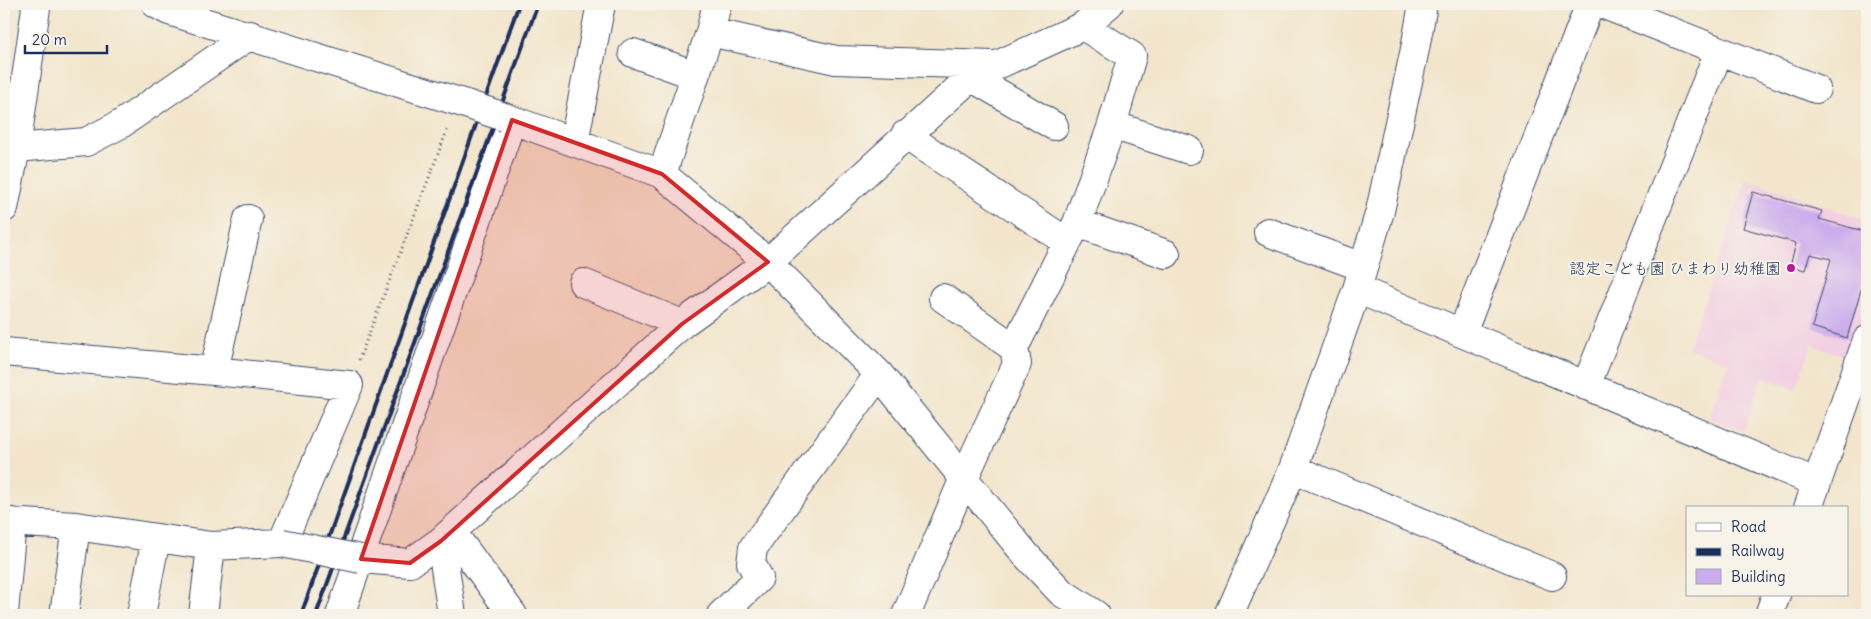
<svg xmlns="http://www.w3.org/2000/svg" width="1871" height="619" font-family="Delius,'Klee One',sans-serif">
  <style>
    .built { fill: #f2cfe2 }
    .building { fill: #cbacec }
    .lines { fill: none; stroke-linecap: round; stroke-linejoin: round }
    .minor-casing { stroke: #3b4a6e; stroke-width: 30 }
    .path { stroke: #3b4a6e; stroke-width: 3; stroke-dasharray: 1 4; stroke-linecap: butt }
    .minor { stroke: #fff; stroke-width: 28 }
    .rail { stroke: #1b2f5e; stroke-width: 4 }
    .minor-bridge-casing { stroke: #3b4a6e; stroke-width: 30; stroke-linecap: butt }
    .minor-bridge { stroke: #fff; stroke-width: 28 }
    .marked { fill: #d62828; fill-opacity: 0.2; stroke: #d62828; stroke-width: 4; stroke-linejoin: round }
    .poi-dot { fill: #b5179e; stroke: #f7f3e8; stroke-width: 2 }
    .labels { text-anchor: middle; stroke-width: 4; stroke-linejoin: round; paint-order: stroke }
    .poi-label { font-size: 16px; fill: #1b2f5e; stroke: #f7f3e8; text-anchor: end }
  </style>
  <rect width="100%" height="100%" fill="#f7f3e8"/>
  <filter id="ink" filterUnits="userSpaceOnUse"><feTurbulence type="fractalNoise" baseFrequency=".02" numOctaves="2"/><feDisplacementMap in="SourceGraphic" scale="10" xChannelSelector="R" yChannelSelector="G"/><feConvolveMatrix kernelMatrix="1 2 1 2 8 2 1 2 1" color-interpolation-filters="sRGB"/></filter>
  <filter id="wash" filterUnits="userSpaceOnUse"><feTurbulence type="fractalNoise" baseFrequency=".0096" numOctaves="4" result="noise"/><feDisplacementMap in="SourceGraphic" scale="20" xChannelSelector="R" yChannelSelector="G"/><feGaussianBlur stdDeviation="1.12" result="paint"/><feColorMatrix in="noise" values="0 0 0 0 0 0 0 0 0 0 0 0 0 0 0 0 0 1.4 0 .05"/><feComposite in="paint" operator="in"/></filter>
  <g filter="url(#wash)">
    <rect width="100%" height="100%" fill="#f2e5cb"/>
    <!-- built -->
    <path class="built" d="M1746,179L1867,221V315L1852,359L1812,345L1796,389L1762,377L1744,431L1709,419L1728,362L1688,348Z"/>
    <g id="blocks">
      <!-- building -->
      <path class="building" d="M1753,192L1822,211L1819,219L1867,232V269L1847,338L1812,327L1831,259L1810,254L1805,270L1790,266L1796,243L1743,228Z"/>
    </g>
  </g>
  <g filter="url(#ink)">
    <use href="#blocks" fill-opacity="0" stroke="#3b4a6e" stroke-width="1"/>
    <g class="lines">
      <!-- minor casing -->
      <g class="minor-casing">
        <path id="minor" d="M156,4L169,11L466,104
          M1602,4L1816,89
          M710,32L836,60L993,65
          M633,53L695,75
          M971,77L1054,126
          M504,117L662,174L768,262L879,374L1026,555L1061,592L1096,615
          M1112,125L1189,150
          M905,135L1067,242
          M574,142L601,4
          M16,148L86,142L121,124L250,35
          M662,174L710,32L717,4
          M4,208L16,148L36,8L35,4
          M1077,223L1166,254
          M1268,232L1362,267
          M583,283L682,324
          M1357,289L1817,483
          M943,298L1014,348L1077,223L1112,125L1132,56L1083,26
          M1462,333L1590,4
          M4,352L214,371L349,385L282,543L211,546L76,526L4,522
          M214,371L248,219
          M1586,386L1719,51
          M1293,469L1552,576
          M1808,508L1867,340
          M452,532L513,615
          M441,541L452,615
          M361,559L410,563L441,541L682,324L768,262L971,77L1083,26L1109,4
          M4,613L12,522
          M64,615L76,526
          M141,615L156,538
          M203,615L211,546
          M340,615L512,120
          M721,615L759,578L751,563L753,548L879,374
          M906,615L964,478L1017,364L1014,348
          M1229,615L1293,469L1357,289L1380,211L1415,49L1423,4
          M1769,615L1776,595"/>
      </g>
      <!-- path -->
      <path class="path" d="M359,360L448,128"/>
      <!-- minor -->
      <use href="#minor" class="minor"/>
      <!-- rail -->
      <path class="rail" d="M301,615L519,4
        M316,615L538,4"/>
      <!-- minor-bridge casing -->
      <g class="minor-bridge-casing">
        <path id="minor-bridge" d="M466,104L504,117
          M282,543L361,559"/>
      </g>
      <!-- minor-bridge -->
      <use href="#minor-bridge" class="minor-bridge"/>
    </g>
  </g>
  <!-- marked area -->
  <path class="marked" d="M512,120L662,174L768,262L682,324L441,541L410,563L361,559Z"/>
  <!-- markers -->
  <circle class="poi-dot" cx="1791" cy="268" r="5"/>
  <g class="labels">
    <!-- poi labels -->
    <g class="poi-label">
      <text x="1781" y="274">認定こども園 ひまわり幼稚園</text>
    </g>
  </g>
  <!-- margin -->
  <rect width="1871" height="619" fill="none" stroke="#f7f3e8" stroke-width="20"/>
  <!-- legend -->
  <rect x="1686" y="506" width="162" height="90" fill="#f7f3e8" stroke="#9fa5b1"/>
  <rect x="1696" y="523" width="25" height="8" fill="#ffffff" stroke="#9fa5b1"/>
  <text x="1731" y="532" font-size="15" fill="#1b2f5e">Road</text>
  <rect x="1696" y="548" width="25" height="8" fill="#1b2f5e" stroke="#9fa5b1"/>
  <text x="1731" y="556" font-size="15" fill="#1b2f5e">Railway</text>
  <rect x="1696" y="569" width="25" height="15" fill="#cbacec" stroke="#9fa5b1"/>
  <text x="1731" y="582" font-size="15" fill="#1b2f5e">Building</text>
  <!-- scale -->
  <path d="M25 45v8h82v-8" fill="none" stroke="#1b2f5e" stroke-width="2.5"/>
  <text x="32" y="45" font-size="15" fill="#1b2f5e" stroke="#f7f3e8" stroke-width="4" paint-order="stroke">20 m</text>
</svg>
